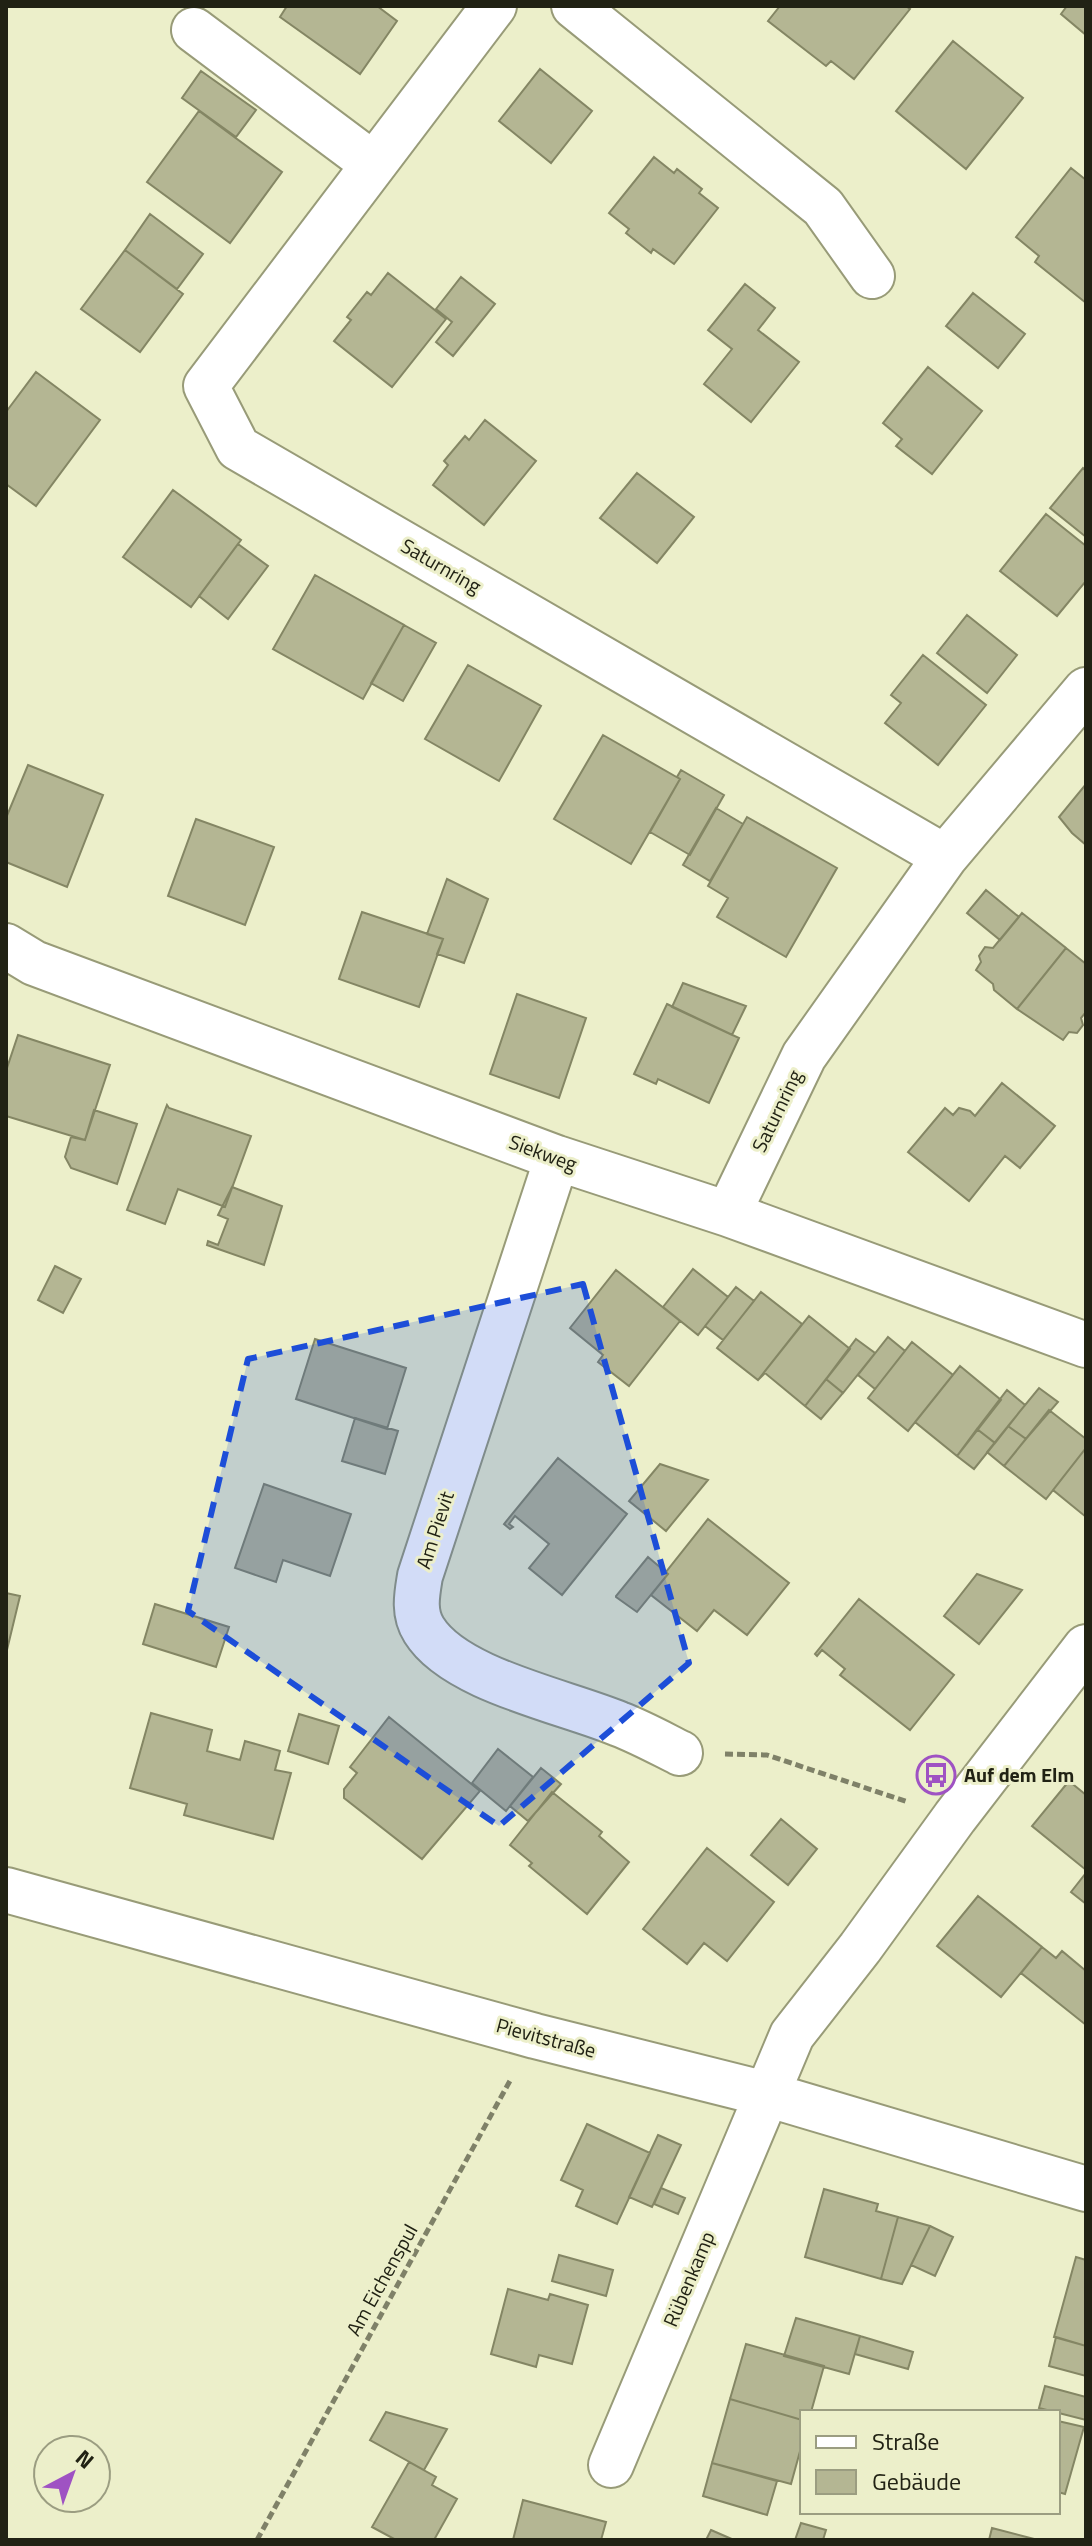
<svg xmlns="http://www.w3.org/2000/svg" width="1092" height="2546" font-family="'Titillium Web',sans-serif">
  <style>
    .building { fill: #b4b693; stroke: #848664; stroke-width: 2 }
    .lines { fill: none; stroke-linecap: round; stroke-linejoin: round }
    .minor-casing { stroke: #989b78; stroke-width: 48 }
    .path { stroke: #7f8168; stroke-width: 5; stroke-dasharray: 8 4; stroke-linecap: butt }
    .minor { stroke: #fff; stroke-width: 44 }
    .marked { fill: #1d4ed8; fill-opacity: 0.2; stroke: #1d4ed8; stroke-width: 6; stroke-dasharray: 16 10; stroke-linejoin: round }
    .labels { text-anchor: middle; stroke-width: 6; stroke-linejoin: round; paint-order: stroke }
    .street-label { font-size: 20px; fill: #212214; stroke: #ecefca }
    .poi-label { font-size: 20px; font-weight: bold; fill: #212214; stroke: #ecefca; text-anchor: start }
  </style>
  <rect width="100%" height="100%" fill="#ecefca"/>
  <!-- building -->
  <path class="building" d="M287,6H377L397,21L360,74L280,17Z
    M780,6H906L910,9L854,79L831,61L826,66L768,21Z
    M1067,6H1086V35L1061,14Z
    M953,41L1023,98L966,169L896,111Z
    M540,69L592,111L551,163L499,121Z
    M201,71L256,110L236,137L182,98Z
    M199,111L282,172L230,243L147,182Z
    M654,157L674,173L677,169L702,189L699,193L718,208L674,264L653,249L651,253L626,233L629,229L609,213Z
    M1071,168L1086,180V303L1035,262L1039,256L1016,237Z
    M150,214L203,254L177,289L125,250Z
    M125,250L183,294L140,352L81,309Z
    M388,273L446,319L392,387L334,341L351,320L347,317L367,292L371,295Z
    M461,277L495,304L453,356L436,342L452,322L436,309Z
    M745,284L775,308L758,330L799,362L751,422L704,384L732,349L708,330Z
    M973,293L1025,334L998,368L946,326Z
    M928,367L982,411L932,474L896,446L902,439L883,423Z
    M36,372L100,420L36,506L6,484V412Z
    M485,420L536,461L484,525L433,485L448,465L444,461L465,436L469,440Z
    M1083,468L1086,471V537L1050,508Z
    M637,473L694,517L657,563L600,518Z
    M173,490L241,540L191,607L123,557Z
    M1046,514L1086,546V581L1057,616L1000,571Z
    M238,544L268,566L228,619L199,596Z
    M315,575L404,625L363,699L273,649Z
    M967,615L1017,655L987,693L937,653Z
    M404,625L436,643L403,701L371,683Z
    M923,655L986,705L938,765L885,723L901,703L891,695Z
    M468,665L541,706L499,781L425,739Z
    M603,735L680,779L631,864L554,819Z
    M28,765L103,795L67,887L6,862V818Z
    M681,770L724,795L690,855L650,832L680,779L677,777Z
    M1086,784V845L1072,833L1059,817Z
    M716,808L743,824L710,881L683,865Z
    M747,817L837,868L786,957L717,917L728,898L708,886Z
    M196,819L274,847L245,925L168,896Z
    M447,879L488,899L464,963L437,954L443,939L427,934Z
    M986,890L1019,917L1000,940L967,913Z
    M362,912L443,939L419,1007L339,979Z
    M1022,913L1066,948L1017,1009L994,990L993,984L976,970L981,962L979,956L985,947L993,948Z
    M1066,948L1086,964V1012L1081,1018L1083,1025L1077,1033L1069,1032L1063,1040L1017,1009Z
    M683,983L746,1006L732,1035L672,1007Z
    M517,994L586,1018L559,1098L490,1074Z
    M667,1004L739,1038L709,1103L658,1079L656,1084L634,1074Z
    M18,1035L110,1065L85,1140L6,1116V1071Z
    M1002,1083L1055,1126L1020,1168L1005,1156L969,1201L908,1152L945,1108L953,1115L959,1108L970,1111L975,1116Z
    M167,1105L169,1108L251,1136L225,1207L178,1189L165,1224L127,1210Z
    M94,1110L137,1124L117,1184L71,1168L65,1157L71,1137L85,1140Z
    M232,1187L282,1206L264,1265L207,1245L208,1241L218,1245L228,1219L218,1215Z
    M55,1266L81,1279L63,1313L38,1300Z
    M693,1269L728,1297L698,1335L663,1307Z
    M616,1270L680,1321L629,1386L598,1362L603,1355L570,1328Z
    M736,1287L754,1301L723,1340L705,1326Z
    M761,1292L802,1324L758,1380L717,1348Z
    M809,1316L850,1349L805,1406L765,1373L758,1380Z
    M888,1337L905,1351L875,1389L858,1375Z
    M315,1339L406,1368L387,1429L296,1399Z
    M856,1339L875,1353L843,1393L826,1379Z
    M912,1342L953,1375L908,1431L868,1398Z
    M960,1366L1001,1400L957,1456L915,1422Z
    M826,1379L843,1393L821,1419L805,1406Z
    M1039,1388L1058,1402L1026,1439L1008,1426Z
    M1007,1390L1025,1405L995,1443L977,1429Z
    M1049,1410L1086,1439V1448L1046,1499L1004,1466Z
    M355,1418L398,1431L385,1474L342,1461Z
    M1008,1426L1026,1439L1004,1466L987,1452Z
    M977,1429L995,1443L974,1469L957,1456Z
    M1086,1448V1517L1053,1490Z
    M558,1458L627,1514L562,1595L529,1568L549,1544L515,1516L509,1524L513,1527L510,1529L504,1524Z
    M660,1464L708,1480L666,1531L629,1501Z
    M264,1484L351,1514L330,1576L283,1560L276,1582L235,1568Z
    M708,1519L789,1583L747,1635L714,1610L697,1631L651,1595L668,1574L666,1572Z
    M648,1557L668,1574L637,1612L616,1597V1596Z
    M977,1574L1022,1590L979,1644L944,1616Z
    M6,1593L20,1596L6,1654Z
    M859,1599L954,1675L910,1730L840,1675L845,1669L822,1650L817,1656L815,1654Z
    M155,1604L229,1627L216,1667L143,1644Z
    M151,1713L212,1730L207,1751L240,1760L245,1741L280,1751L275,1770L291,1773L273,1839L184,1815L187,1804L130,1788Z
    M299,1714L339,1726L328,1764L288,1751Z
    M389,1717L480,1791L422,1859L344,1798V1789L357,1773L350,1767Z
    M498,1749L533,1777L506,1811L472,1783Z
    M541,1768L561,1784L528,1821L510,1806Z
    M1069,1781L1086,1795V1870L1032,1826Z
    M552,1792L602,1832L599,1836L629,1862L587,1914L529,1866L532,1863L510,1845Z
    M781,1819L817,1849L788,1885L751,1855Z
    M707,1848L774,1902L727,1961L704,1943L687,1964L643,1929Z
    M1086,1873V1904L1071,1892Z
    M978,1896L1042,1947L1001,1997L937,1946Z
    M1042,1947L1056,1958L1062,1951L1086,1971V2025L1021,1973Z
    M587,2124L650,2153L617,2224L576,2206L583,2190L561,2180Z
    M658,2135L681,2145L652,2207L629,2197Z
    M661,2188L685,2198L678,2214L654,2204Z
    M824,2189L878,2204L876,2211L898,2217L881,2279L805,2257Z
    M898,2217L930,2226L902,2284L881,2279Z
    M930,2226L953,2237L935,2276L911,2265Z
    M559,2255L613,2270L606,2296L552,2281Z
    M1076,2257L1086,2260V2346L1054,2337Z
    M508,2289L548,2300L550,2294L588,2305L572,2364L539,2355L536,2367L491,2354Z
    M796,2318L860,2336L849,2374L784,2356Z
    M860,2336L913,2352L908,2369L855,2354Z
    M1056,2337L1086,2346V2376L1049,2366Z
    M746,2344L824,2366L811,2412H802V2420L730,2399Z
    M1045,2386L1086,2397V2420L1039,2408Z
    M730,2399L802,2420V2444L791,2484L712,2463Z
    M386,2412L447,2429L424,2470L370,2440Z
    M1058,2421L1084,2427L1065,2494L1058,2492Z
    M409,2462L436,2477L432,2485L457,2499L434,2540H396L372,2527Z
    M712,2463L777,2481L767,2515L703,2496Z
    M523,2500L606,2522L601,2540H513Z
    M801,2523L826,2530L823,2540H795Z
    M992,2528L1038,2540H989Z
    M711,2530L734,2540H706Z"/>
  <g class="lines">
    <!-- minor casing -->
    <g class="minor-casing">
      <path id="minor" d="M494,6L206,386L238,448L945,857
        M574,6L823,207L872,276
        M194,30L373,164
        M6,946L34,963L557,1158L728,1214L1086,1345
        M557,1158L420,1576C417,1594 413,1613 424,1630C455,1680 564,1701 619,1724C640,1732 660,1743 680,1753
        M728,1214L804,1056L945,857L1086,690
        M6,1890L535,2036L766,2094L1086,2189
        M611,2465L792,2035L860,1948L955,1817L1086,1647"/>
    </g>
    <!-- path -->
    <path class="path" d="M725,1754L767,1755L908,1802
      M257,2540L511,2079"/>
    <!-- minor -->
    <use href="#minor" class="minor"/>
  </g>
  <!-- marked area -->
  <path class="marked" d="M583,1284L689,1663L499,1826L188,1611L248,1359Z"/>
  <!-- icons -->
  <defs>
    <g id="bus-ring" transform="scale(2)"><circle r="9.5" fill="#ecefca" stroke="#9f52c3" stroke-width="1.5"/><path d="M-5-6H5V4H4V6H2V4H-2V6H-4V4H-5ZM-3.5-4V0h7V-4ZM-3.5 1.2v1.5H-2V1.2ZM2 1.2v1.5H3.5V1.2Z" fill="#9f52c3"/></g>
  </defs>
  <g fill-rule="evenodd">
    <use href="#bus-ring" x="936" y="1775"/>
  </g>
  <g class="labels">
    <!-- street labels -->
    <g class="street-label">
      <text transform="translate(441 566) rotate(30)" y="7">Saturnring</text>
      <text transform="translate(777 1111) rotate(-64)" y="7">Saturnring</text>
      <text transform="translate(543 1153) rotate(20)" y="7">Siekweg</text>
      <text transform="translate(435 1530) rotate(-72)" y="7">Am Pievit</text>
      <text transform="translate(546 2038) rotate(15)" y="7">Pievitstraße</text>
      <text transform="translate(689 2279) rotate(-67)" y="7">Rübenkamp</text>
      <text transform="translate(382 2280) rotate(-61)" y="7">Am Eichenspul</text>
    </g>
    <!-- poi labels -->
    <g class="poi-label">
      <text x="964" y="1782">Auf dem Elm</text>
    </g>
  </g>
  <!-- border -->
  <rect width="1092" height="2546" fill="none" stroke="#212214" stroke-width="16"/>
  <!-- legend -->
  <rect x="800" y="2410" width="260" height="104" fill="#ecefca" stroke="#9b9d81" stroke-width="2"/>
  <rect x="816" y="2436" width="40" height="12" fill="#ffffff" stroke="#9b9d81" stroke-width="2"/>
  <text x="872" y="2450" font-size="24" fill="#212214">Straße</text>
  <rect x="816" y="2470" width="40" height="24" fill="#b4b693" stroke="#9b9d81" stroke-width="2"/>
  <text x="872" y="2490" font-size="24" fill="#212214">Gebäude</text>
  <!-- north arrow -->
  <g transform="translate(72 2474) rotate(41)"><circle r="38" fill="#ecefca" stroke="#9b9d81" stroke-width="2"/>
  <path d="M0-6L14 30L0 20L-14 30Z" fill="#9f52c3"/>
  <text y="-12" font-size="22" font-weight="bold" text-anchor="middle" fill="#212214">N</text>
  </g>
</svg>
